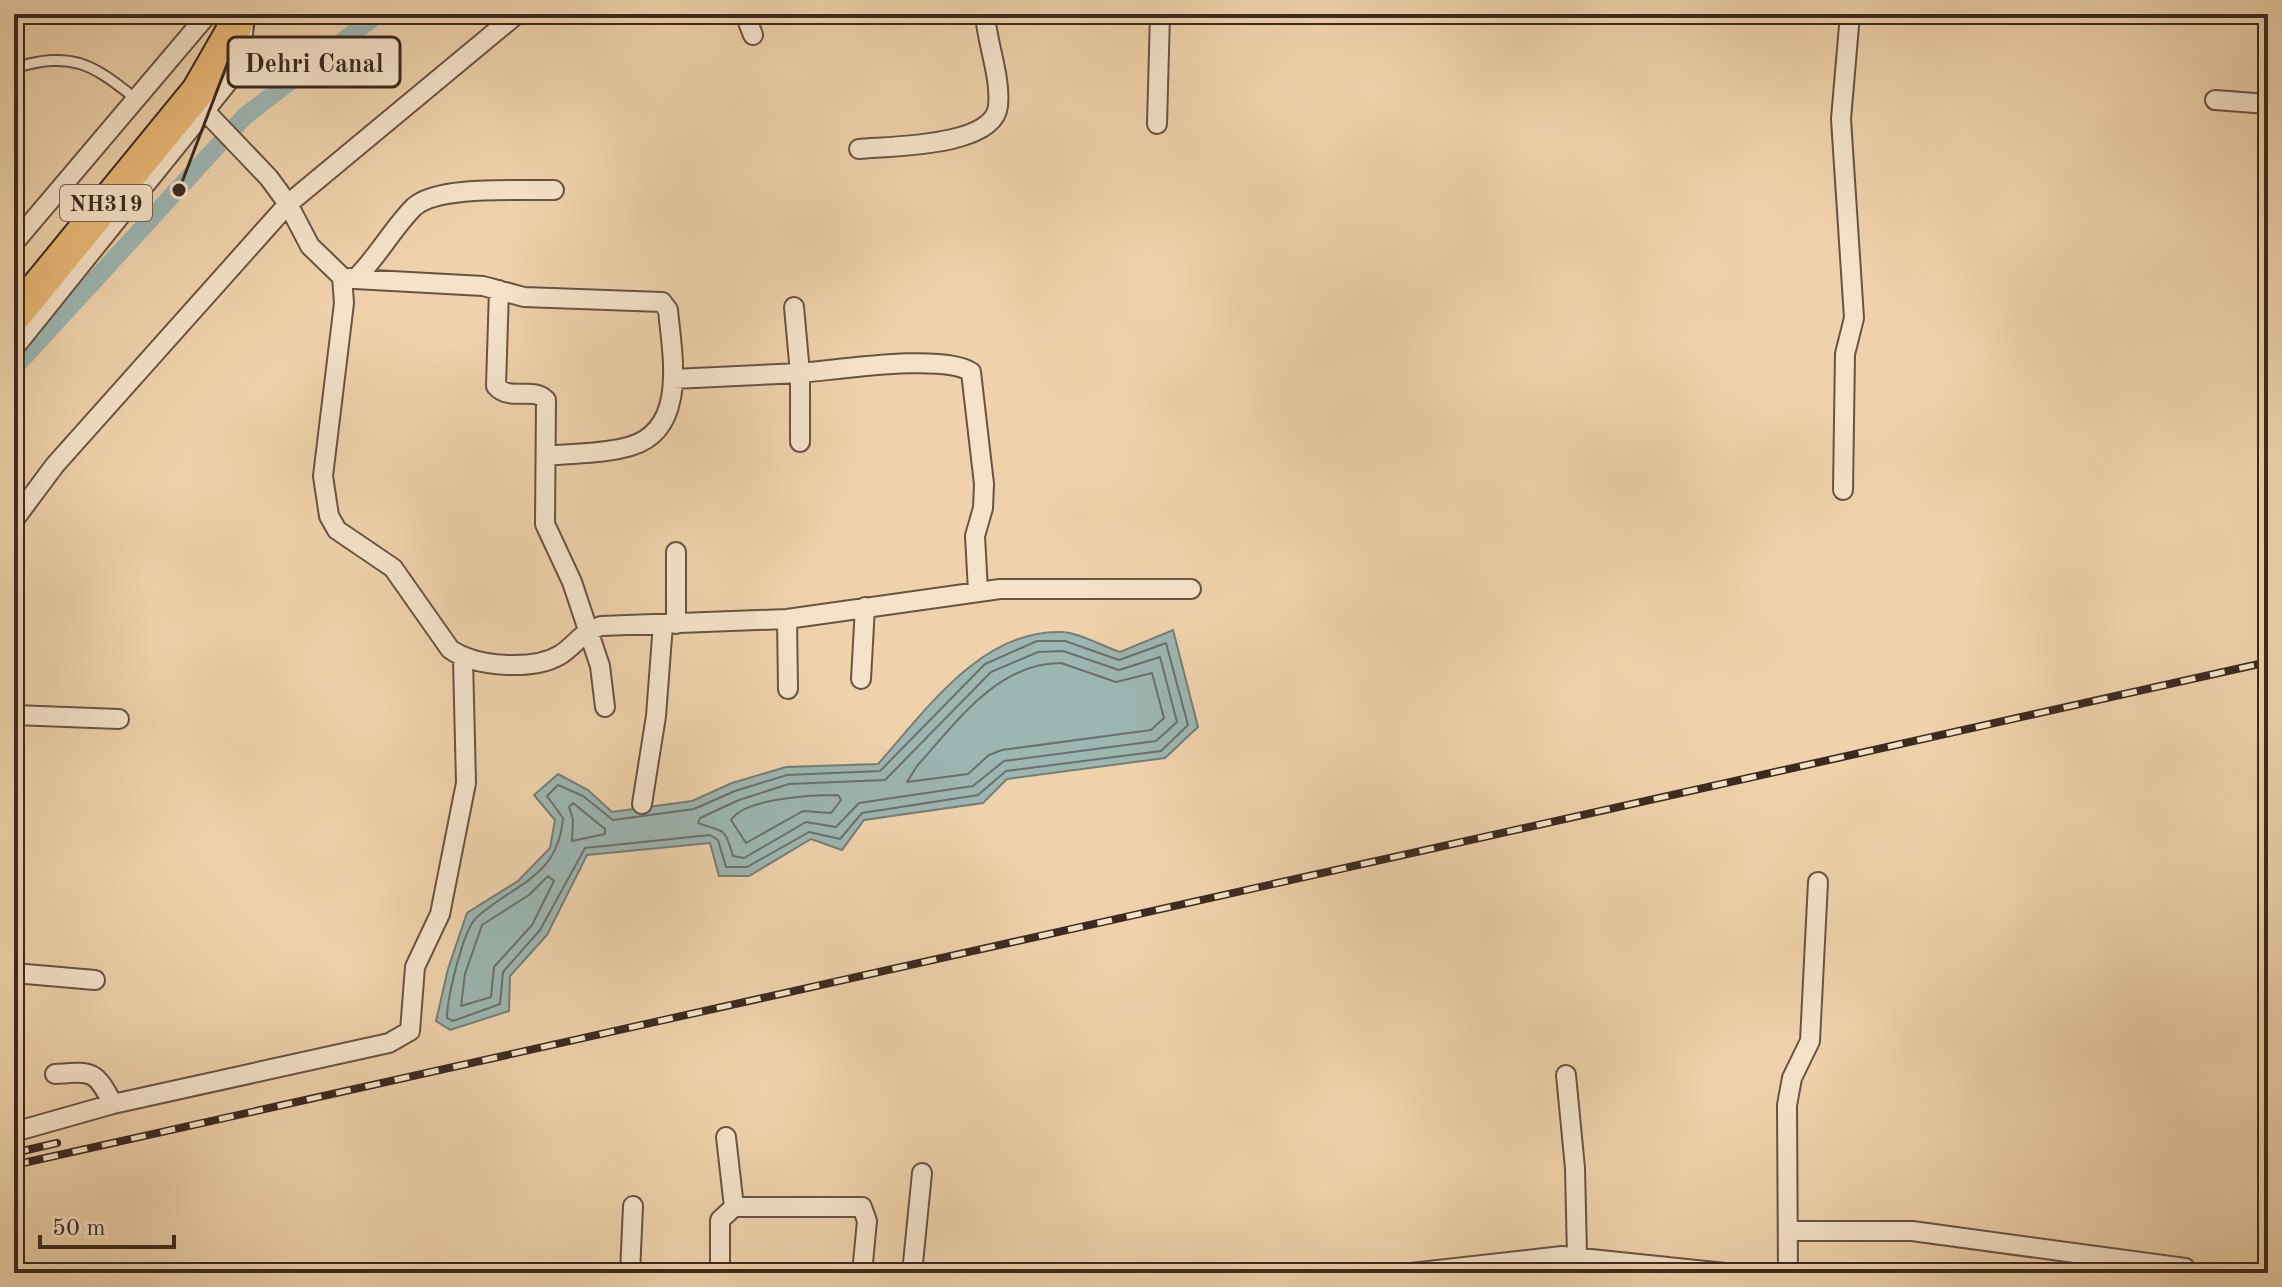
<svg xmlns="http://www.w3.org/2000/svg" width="2282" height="1287" font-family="'Old Standard TT',serif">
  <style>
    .water { fill: #9cb6b2; stroke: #767e78; stroke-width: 2 }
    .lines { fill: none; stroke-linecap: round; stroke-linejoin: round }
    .shore { stroke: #6c706a; stroke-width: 2 }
    .canal { stroke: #9cb6b2; stroke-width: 18 }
    .lane-casing { stroke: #695444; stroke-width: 13 }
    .street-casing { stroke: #695444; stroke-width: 22 }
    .highway-casing { stroke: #3c2a21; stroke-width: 36 }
    .lane { stroke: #f5e2c8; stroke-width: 9 }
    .street { stroke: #f5e2c8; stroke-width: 18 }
    .highway { stroke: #e8b976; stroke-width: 32 }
    .rail-casing { stroke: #3c2a21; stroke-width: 8 }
    .rail { stroke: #f5e2c8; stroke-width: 5; stroke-dasharray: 15; stroke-linecap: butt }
    .labels { text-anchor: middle; stroke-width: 7; stroke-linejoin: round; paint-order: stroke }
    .shield { fill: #f5e2c8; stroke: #746153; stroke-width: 2 }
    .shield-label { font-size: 22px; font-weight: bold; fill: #3c2a21 }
    .leader { fill: none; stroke: #3c2a21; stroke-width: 3 }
    .callout-dot { fill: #3c2a21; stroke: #f5e2c8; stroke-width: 3 }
    .callout { fill: #f5e2c8; stroke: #3c2a21; stroke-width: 3 }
    .callout-label { font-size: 26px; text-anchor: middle; font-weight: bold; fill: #3c2a21 }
  </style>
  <rect width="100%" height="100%" fill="#efd2ab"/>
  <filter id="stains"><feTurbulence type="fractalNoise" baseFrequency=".0025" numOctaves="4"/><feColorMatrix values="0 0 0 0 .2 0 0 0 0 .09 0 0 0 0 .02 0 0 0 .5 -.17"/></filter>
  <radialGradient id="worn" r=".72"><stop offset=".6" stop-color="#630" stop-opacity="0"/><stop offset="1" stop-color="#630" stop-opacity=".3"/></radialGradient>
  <!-- water -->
  <path class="water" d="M1173,630L1198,727L1165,758L1007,779L983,803L864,820L842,850L811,839L749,876H719L710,843L587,855L547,935L510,976L509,1011L450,1030L436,1021L448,969L467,913L518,881L550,848L555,820L534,795L558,774L588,790L612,812L692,801L732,783L786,767L878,764C926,710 982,629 1062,632C1080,633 1102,646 1120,652Z"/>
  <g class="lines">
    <!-- shore -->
    <path class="shore" d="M1037,641H1065L1119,660L1166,643L1188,725L1161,751L1006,771L978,795L862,813L840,839L809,832L747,867H726L718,840L710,835L585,848L540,930L503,972L500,1004L453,1021L447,1018C447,999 463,929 477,917C515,883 558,878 563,818L547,796L558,785L583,796L613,820L694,809L735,791L787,775L880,771L985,664Z
      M1063,651L1119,670L1160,657L1177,722L1156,741L1004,761L973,786L859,803L836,827L806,822L744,858L733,856C724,825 724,833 698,823L700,818L739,800L789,784L885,780L991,672L1038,652Z
      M1061,663L1116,682L1152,673L1164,718L1151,730L1002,750L989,755L968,774L907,782L917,766C956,723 997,663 1061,663Z
      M838,795L841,800L831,813L803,811L746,843L731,820C745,798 812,795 838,795Z
      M573,803L605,829V834L572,841L573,819L569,807Z
      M548,876L554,881L532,925L494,967L491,997L461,1006L465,974L482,925L529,895Z"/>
    <!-- canal -->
    <path class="canal" d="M14,368L245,116L378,14"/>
    <!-- lane casing -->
    <g class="lane-casing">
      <path id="lane" d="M14,68C72,51 91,63 136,99"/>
    </g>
    <!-- street casing -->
    <g class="street-casing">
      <path id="street" d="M745,14L753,35
        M1224,14H1262
        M2215,100L2268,104
        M205,111L269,178L288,204L310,246L342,277L344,303L323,476L329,516L337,530L393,568L450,649C474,667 533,671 560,655C576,645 581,632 601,626L787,619L1000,589H1191
        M1157,124L1160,14
        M859,149C890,146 994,147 998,106C1001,76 987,44 985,14
        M14,243L208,14
        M349,278L355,279C377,258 392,229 414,207C438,185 520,191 554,190
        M355,279L483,286L524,297L662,302L668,310C672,354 688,429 631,446C605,454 573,453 546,456
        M499,290L496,386C510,402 533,386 546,400L545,524L572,582L600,666L605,707
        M794,307L800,373C837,370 943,353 971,372L984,484L983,508L975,536L978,591
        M14,348L227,83L241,52L244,25
        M673,379L800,373V442
        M1843,490L1845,354L1854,318L1841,119L1850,14
        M14,520L55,465L288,204L517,14
        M676,552V624
        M787,619L788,689
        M861,679L865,607
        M14,715L119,719
        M642,804L656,716L663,624
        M14,973L95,980
        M55,1074C93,1071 95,1070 113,1104L389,1043L410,1031L415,967L440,914L466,783L463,659
        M1566,1075L1575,1168L1577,1256
        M14,1132L113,1104
        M734,1207H862L867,1221L862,1273
        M1788,1231H1912L2185,1268
        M630,1273L633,1206
        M720,1273V1220L734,1207L726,1137
        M912,1273L922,1173
        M1411,1273L1562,1256L1725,1273
        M1788,1273L1787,1105L1792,1078L1810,1041L1818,882"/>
    </g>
    <!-- highway casing -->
    <g class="highway-casing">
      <path id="highway" d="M14,316L198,91L237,23"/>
    </g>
    <!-- lane -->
    <use href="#lane" class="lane"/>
    <!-- street -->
    <use href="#street" class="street"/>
    <!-- highway -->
    <use href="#highway" class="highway"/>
    <!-- rail casing -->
    <g class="rail-casing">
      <path id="rail" d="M14,1153L57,1143
        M14,1165L2268,662"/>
    </g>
    <!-- rail -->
    <use href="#rail" class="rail"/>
  </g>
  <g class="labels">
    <!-- shield labels -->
    <rect class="shield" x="60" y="185" width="92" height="36" rx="6"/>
    <g class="shield-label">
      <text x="106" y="211">NH319</text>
    </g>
  </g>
  <!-- callouts -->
  <path class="leader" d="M179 190L228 62"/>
  <circle class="callout-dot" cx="179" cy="190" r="8"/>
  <rect class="callout" x="228" y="37" width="172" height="50" rx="8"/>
  <g class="callout-label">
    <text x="314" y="72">Dehri Canal</text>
  </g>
  <!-- margin -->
  <rect width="2282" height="1287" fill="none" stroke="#efd2ab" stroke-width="48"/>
  <rect x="16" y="16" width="2250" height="1255" fill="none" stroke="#3c2a21" stroke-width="4"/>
  <rect x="24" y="24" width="2234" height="1239" fill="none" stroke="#3c2a21" stroke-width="2"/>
  <!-- scale -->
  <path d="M40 1235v12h134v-12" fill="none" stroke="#3c2a21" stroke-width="4"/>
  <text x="52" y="1235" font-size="24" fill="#3c2a21" stroke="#f5e2c8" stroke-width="6" paint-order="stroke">50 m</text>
  <rect width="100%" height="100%" filter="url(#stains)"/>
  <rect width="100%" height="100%" fill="url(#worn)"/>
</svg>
